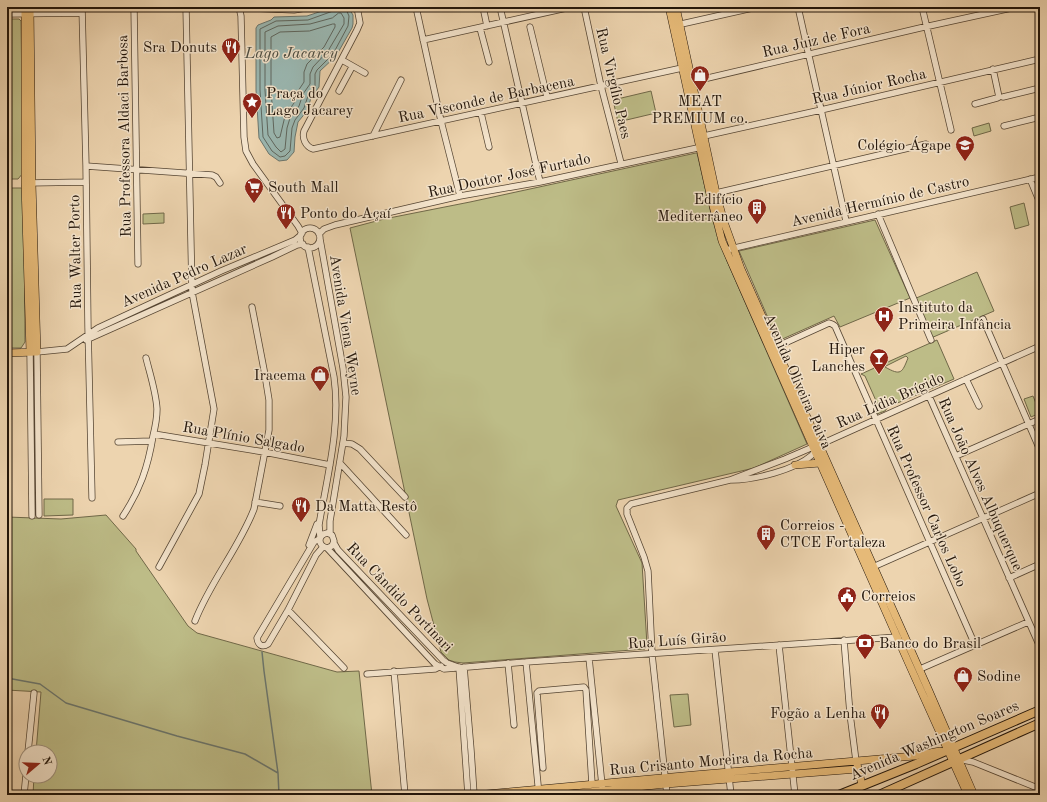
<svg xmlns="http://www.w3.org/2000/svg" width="1047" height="802" font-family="'Old Standard TT',serif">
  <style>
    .green { fill: #bdbc87; stroke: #706848; fill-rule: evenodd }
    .water { fill: #9ab7b1; stroke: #6a766e }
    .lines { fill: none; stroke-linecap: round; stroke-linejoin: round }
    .shore { stroke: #5e665e; stroke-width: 1 }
    .stream { stroke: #6a766e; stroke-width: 1.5 }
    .minor-casing { stroke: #554533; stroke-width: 7 }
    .major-casing { stroke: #22150a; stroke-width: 8 }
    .highway-casing { stroke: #22150a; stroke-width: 10 }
    .minor { stroke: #f3e3cb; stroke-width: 5.5 }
    .major { stroke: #e6ba78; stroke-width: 7 }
    .highway { stroke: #e6ba78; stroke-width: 8 }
    .labels { text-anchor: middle; stroke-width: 3; stroke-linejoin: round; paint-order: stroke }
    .street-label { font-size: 15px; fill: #22150a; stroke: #f3e3cb }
    .poi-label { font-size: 15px; fill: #22150a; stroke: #f3e3cb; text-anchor: start }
    .water-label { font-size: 16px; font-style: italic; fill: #4c4e44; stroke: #f3e3cb }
  </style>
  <rect width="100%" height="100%" fill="#edd4af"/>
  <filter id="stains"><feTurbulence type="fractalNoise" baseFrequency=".005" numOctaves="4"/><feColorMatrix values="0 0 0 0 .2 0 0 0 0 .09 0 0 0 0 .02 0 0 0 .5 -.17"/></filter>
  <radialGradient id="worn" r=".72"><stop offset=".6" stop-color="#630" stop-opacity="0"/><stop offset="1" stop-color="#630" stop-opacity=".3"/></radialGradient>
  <!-- green -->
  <path class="green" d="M7,19H19L21,21L23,173L18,179H7Z
    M651,91L656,113L618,122L613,100Z
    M989,123L991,131L974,136L972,128Z
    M696,153H697L712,218L727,261L807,444L754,468L618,500L616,506L642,563L647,645L645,649L463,663L455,662L449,660L441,652L427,599L350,228L384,219L470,202Z
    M7,188H21L24,190L25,342L21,348H7Z
    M1024,203L1029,225L1015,229L1010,207Z
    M164,213V223L143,224V214Z
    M875,220L910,298L840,327L834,316L778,341L739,251Z
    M977,272L994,311L931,338L914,299Z
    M937,340L954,379L888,407L885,411L877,414L875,409L877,403L865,376L861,374ZM906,356L908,358C902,373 901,376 885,367L886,366Z
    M1033,396L1040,413L1031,417L1024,399Z
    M44,499H73V515L44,516Z
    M106,515L136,549V551L188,626L197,633L337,672L359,671L372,795H33L34,776H50V752H36L41,692L7,690V517L61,519Z
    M688,694L691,725L674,727L670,695Z"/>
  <!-- water -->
  <path class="water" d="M334,7H348L353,15V24L352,28L336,56L320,71L319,87L311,98L307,111L298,122L295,137L294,152L287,160L279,161L269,154L259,138L256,90V28L258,25L271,20L274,17L307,16Z"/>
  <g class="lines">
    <!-- shore -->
    <path class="shore" d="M334,7L333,11L308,20L276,21L260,29V90L263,137L272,151L280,157L285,156L290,151L292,128L295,120L304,108L308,96L315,86V74L317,70L333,54L348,26L349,16L345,7
      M339,13H341L344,18V24L328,51L313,67L310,74V84L303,94L299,106L290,118L287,128L285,149L281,152L276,147L268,135L265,90V32L278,26L310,24L332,18Z
      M333,24H335V27L324,47L307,64L304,72V82L298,91L294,103L285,116L280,137L277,138L274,133L271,89V37L280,32L309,31Z"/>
    <!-- stream -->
    <path class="stream" d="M262,652L264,671L278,773
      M7,678L40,684L66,703L177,736L245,754L278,773L279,795"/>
    <!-- minor casing -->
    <g class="minor-casing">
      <path id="minor" d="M82,7L86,166L88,328L92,498
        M134,7L138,264
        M226,7L294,10L311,7
        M239,7L241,16L244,137L246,151L253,164L298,226L302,233
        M357,7L360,23L357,30L304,131C302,138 305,146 313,149L682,68
        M416,7L441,121L460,196
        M483,7L487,26
        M500,7L540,182
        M584,7L601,86L621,163
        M798,7L846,221
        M922,7L951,130
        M7,14L82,13
        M677,25L757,7
        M530,27L547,97
        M480,28L489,62
        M423,40L571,7
        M342,60L365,73
        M691,82L920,28L1016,7
        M339,91L352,67
        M1003,97L1040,88
        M975,104L997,98L999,97L993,69
        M481,113L489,147
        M1004,126L1040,117
        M373,136L401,80
        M704,136L821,110L1040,59
        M86,166L212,175L216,177L220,183
        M1030,179L1040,203
        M28,183L86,182
        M1034,188L1040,184
        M716,193L926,144
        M878,214L931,340
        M300 238a10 10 0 1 1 20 0a10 10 0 1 1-20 0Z
        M319,234L324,229L335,225L460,196L540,182L702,147
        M320,239L343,368L346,397L344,436L330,521V534
        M308,247L334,377C341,426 327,477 319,525L320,537
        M726,250L1040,177
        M983,319L1040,450
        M86,340L272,257L297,245L303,244
        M776,347L829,323L832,324L835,326L975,645
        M30,352L32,516
        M966,379L979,406
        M929,396L1040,647
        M154,434L264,452L330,465
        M118,442L152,441
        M343,443L352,444L360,449L405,497
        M956,456L1040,419
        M340,463L406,535
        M732,480C754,480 795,470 812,455C815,452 817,448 819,445L1040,346
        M255,502L280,506
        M39,515L37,352L67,349L98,328L221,271L295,240L301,235
        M123,516C140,490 148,467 153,436C155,428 157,418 157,409C156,392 150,374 146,358
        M319,539L314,542L257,638C258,645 262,648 268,644L288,610L316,555L323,547
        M334,543L338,550L443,660L447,663L458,667
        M309,545L317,524
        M327,548L332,546L334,541L332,535L327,533C318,535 317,545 327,548L435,664L444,669L526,662L898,637
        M159,567L199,494L205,465L214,409L192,292L186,7
        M873,567L1040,493
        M1009,578L1040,564
        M288,610L344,668
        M195,621C210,582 239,548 254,509L269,430V400L265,375L252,307
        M844,640L850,714L856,761
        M779,645L795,795
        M715,650L731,795
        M589,658L603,795
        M526,662L539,795
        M508,663L514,725
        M459,667L468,795
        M464,667L471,750L474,794
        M920,669L1028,622
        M394,671L405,795
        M367,674L435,669L441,666
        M28,752L34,693
        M958,759L973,762L1040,789
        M543,768L537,693L539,691L584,687L586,690L592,784
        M24,795L26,775
        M667,795L652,654L648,571L644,557L627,514V508L631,504L730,480L785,459L813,447"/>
    </g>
    <!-- major casing -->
    <g class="major-casing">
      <path id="major" d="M25,7V183L30,352
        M669,7L710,194L722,241L909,664L968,795
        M676,7L716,193L724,222L741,269L929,691L974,795
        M7,353L37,352L32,183L30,7
        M795,465L820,463
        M857,764L862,785
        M476,795L694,775L914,756L940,751
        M559,795L666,784L858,769"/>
    </g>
    <!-- highway casing -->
    <g class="highway-casing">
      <path id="highway" d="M839,795L916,764L1040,710
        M879,795L1040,723"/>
    </g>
    <!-- minor -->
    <use href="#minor" class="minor"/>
    <!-- major -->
    <use href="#major" class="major"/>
    <!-- highway -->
    <use href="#highway" class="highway"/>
  </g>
  <!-- icons -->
  <defs>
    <g id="restaurant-pin" transform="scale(1)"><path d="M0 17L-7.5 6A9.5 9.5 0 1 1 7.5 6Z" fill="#8f2418" stroke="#f3e3cb"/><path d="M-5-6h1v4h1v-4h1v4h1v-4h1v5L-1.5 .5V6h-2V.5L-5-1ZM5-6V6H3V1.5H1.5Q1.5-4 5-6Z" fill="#fff"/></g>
    <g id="shop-pin" transform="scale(1)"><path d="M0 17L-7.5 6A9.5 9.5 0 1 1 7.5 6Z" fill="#8f2418" stroke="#f3e3cb"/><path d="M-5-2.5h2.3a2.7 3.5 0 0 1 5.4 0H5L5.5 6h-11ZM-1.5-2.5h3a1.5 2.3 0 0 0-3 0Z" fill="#fff"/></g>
    <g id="sight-pin" transform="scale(1)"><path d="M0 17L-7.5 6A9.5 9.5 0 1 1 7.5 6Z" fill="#8f2418" stroke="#f3e3cb"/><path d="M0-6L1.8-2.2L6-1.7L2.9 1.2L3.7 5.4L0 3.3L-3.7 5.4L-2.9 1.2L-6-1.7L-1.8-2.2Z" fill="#fff"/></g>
    <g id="school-pin" transform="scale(1)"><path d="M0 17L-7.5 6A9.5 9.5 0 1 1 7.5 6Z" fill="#8f2418" stroke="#f3e3cb"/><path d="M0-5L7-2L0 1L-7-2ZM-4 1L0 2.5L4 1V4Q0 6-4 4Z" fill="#fff"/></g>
    <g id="supermarket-pin" transform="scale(1)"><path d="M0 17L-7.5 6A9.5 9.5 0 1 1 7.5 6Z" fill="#8f2418" stroke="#f3e3cb"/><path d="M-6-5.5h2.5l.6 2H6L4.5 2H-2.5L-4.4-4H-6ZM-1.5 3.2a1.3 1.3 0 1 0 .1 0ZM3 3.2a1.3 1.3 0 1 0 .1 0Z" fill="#fff"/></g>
    <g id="building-pin" transform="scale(1)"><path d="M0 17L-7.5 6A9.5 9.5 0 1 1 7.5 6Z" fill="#8f2418" stroke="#f3e3cb"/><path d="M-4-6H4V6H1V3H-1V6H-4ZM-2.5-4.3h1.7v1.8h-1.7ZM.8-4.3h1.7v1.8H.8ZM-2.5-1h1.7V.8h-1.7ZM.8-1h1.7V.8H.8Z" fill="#fff"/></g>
    <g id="hospital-pin" transform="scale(1)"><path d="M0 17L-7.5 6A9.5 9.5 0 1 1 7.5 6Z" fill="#8f2418" stroke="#f3e3cb"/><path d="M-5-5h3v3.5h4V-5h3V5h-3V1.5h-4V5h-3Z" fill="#fff"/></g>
    <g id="bar-pin" transform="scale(1)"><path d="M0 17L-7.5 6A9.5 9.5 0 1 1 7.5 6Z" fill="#8f2418" stroke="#f3e3cb"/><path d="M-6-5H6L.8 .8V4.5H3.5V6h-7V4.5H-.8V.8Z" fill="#fff"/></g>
    <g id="civic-pin" transform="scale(1)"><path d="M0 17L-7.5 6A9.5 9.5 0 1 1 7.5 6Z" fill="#8f2418" stroke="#f3e3cb"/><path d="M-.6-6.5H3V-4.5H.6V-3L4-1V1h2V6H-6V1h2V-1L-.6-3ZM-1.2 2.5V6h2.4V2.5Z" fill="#fff"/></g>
    <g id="bank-pin" transform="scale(1)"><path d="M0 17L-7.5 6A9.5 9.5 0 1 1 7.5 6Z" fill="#8f2418" stroke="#f3e3cb"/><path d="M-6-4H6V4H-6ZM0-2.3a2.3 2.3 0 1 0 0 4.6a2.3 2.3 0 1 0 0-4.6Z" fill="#fff"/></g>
  </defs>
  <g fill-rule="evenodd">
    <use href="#restaurant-pin" x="231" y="47"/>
    <use href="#shop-pin" x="700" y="75"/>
    <use href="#sight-pin" x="252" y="102"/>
    <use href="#school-pin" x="965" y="145"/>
    <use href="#supermarket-pin" x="254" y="187"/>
    <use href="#building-pin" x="757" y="208"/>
    <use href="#restaurant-pin" x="286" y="213"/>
    <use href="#hospital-pin" x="884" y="316"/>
    <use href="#bar-pin" x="879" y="358"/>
    <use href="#shop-pin" x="320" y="375"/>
    <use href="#restaurant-pin" x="301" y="506"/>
    <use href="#building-pin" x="766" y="534"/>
    <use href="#civic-pin" x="847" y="596"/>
    <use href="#bank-pin" x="865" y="643"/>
    <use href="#shop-pin" x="963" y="676"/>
    <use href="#restaurant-pin" x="880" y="713"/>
  </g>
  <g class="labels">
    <!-- street labels -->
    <g class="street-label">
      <text transform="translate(816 40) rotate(-13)" y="5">Rua Juiz de Fora</text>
      <text transform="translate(614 83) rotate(77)" y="5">Rua Virgílio Paes</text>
      <text transform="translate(869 86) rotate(-13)" y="5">Rua Júnior Rocha</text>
      <text transform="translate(486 99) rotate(-12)" y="5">Rua Visconde de Barbacena</text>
      <text transform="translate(124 136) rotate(-91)" y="5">Rua Professora Aldaci Barbosa</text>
      <text transform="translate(509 175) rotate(-12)" y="5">Rua Doutor José Furtado</text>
      <text transform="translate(880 201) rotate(-13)" y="5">Avenida Hermínio de Castro</text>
      <text transform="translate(75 252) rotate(-91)" y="5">Rua Walter Porto</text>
      <text transform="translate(184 275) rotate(-24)" y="5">Avenida Pedro Lazar</text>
      <text transform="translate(346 325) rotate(81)" y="5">Avenida Viena Weyne</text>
      <text transform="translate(798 381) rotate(66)" y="5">Avenida Oliveira Paiva</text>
      <text transform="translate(890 400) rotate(-24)" y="5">Rua Lídia Brígido</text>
      <text transform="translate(244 437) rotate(10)" y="5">Rua Plínio Salgado</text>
      <text transform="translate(981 484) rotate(66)" y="5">Rua João Alves Albuquerque</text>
      <text transform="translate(927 506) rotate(66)" y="5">Rua Professor Carlos Lobo</text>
      <text transform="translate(400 597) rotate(46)" y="5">Rua Cândido Portinari</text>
      <text transform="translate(677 640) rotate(-4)" y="5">Rua Luís Girão</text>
      <text transform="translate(934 740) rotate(-23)" y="5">Avenida Washington Soares</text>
      <text transform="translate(711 761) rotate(-5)" y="5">Rua Crisanto Moreira da Rocha</text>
    </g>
    <!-- poi labels -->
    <g class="poi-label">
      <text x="217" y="52" text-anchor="end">Sra Donuts</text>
      <text x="266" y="98">Praça do<tspan x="266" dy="17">Lago Jacarey</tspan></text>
      <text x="700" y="106" text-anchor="middle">MEAT<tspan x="700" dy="17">PREMIUM co.</tspan></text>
      <text x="951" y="150" text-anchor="end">Colégio Ágape</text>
      <text x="268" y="192">South Mall</text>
      <text x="743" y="204" text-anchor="end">Edifício<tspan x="743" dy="17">Mediterrâneo</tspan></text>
      <text x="300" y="218">Ponto do Açaí</text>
      <text x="898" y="312">Instituto da<tspan x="898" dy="17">Primeira Infância</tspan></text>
      <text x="865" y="354" text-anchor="end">Hiper<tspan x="865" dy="17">Lanches</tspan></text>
      <text x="306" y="380" text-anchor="end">Iracema</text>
      <text x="315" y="511">Da Matta Restô</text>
      <text x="780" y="530">Correios -<tspan x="780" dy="17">CTCE Fortaleza</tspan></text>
      <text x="861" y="601">Correios</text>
      <text x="879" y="648">Banco do Brasil</text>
      <text x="977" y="681">Sodine</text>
      <text x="866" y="718" text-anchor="end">Fogão a Lenha</text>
    </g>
    <!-- water labels -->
    <g class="water-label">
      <text x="291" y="58">Lago Jacarey</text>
    </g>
  </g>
  <!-- margin -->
  <rect width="1047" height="802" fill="none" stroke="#edd4af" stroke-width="24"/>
  <rect x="8" y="8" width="1031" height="786" fill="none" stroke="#22150a" stroke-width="2"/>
  <rect x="12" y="12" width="1023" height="778" fill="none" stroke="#22150a"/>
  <!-- north arrow -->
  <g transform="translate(38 764) rotate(71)"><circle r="19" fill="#f3e3cb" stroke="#9f917e"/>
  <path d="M0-3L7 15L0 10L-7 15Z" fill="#8f2418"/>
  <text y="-6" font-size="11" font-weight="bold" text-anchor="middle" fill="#22150a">N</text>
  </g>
  <rect width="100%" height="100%" filter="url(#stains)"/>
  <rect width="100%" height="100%" fill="url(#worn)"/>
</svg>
